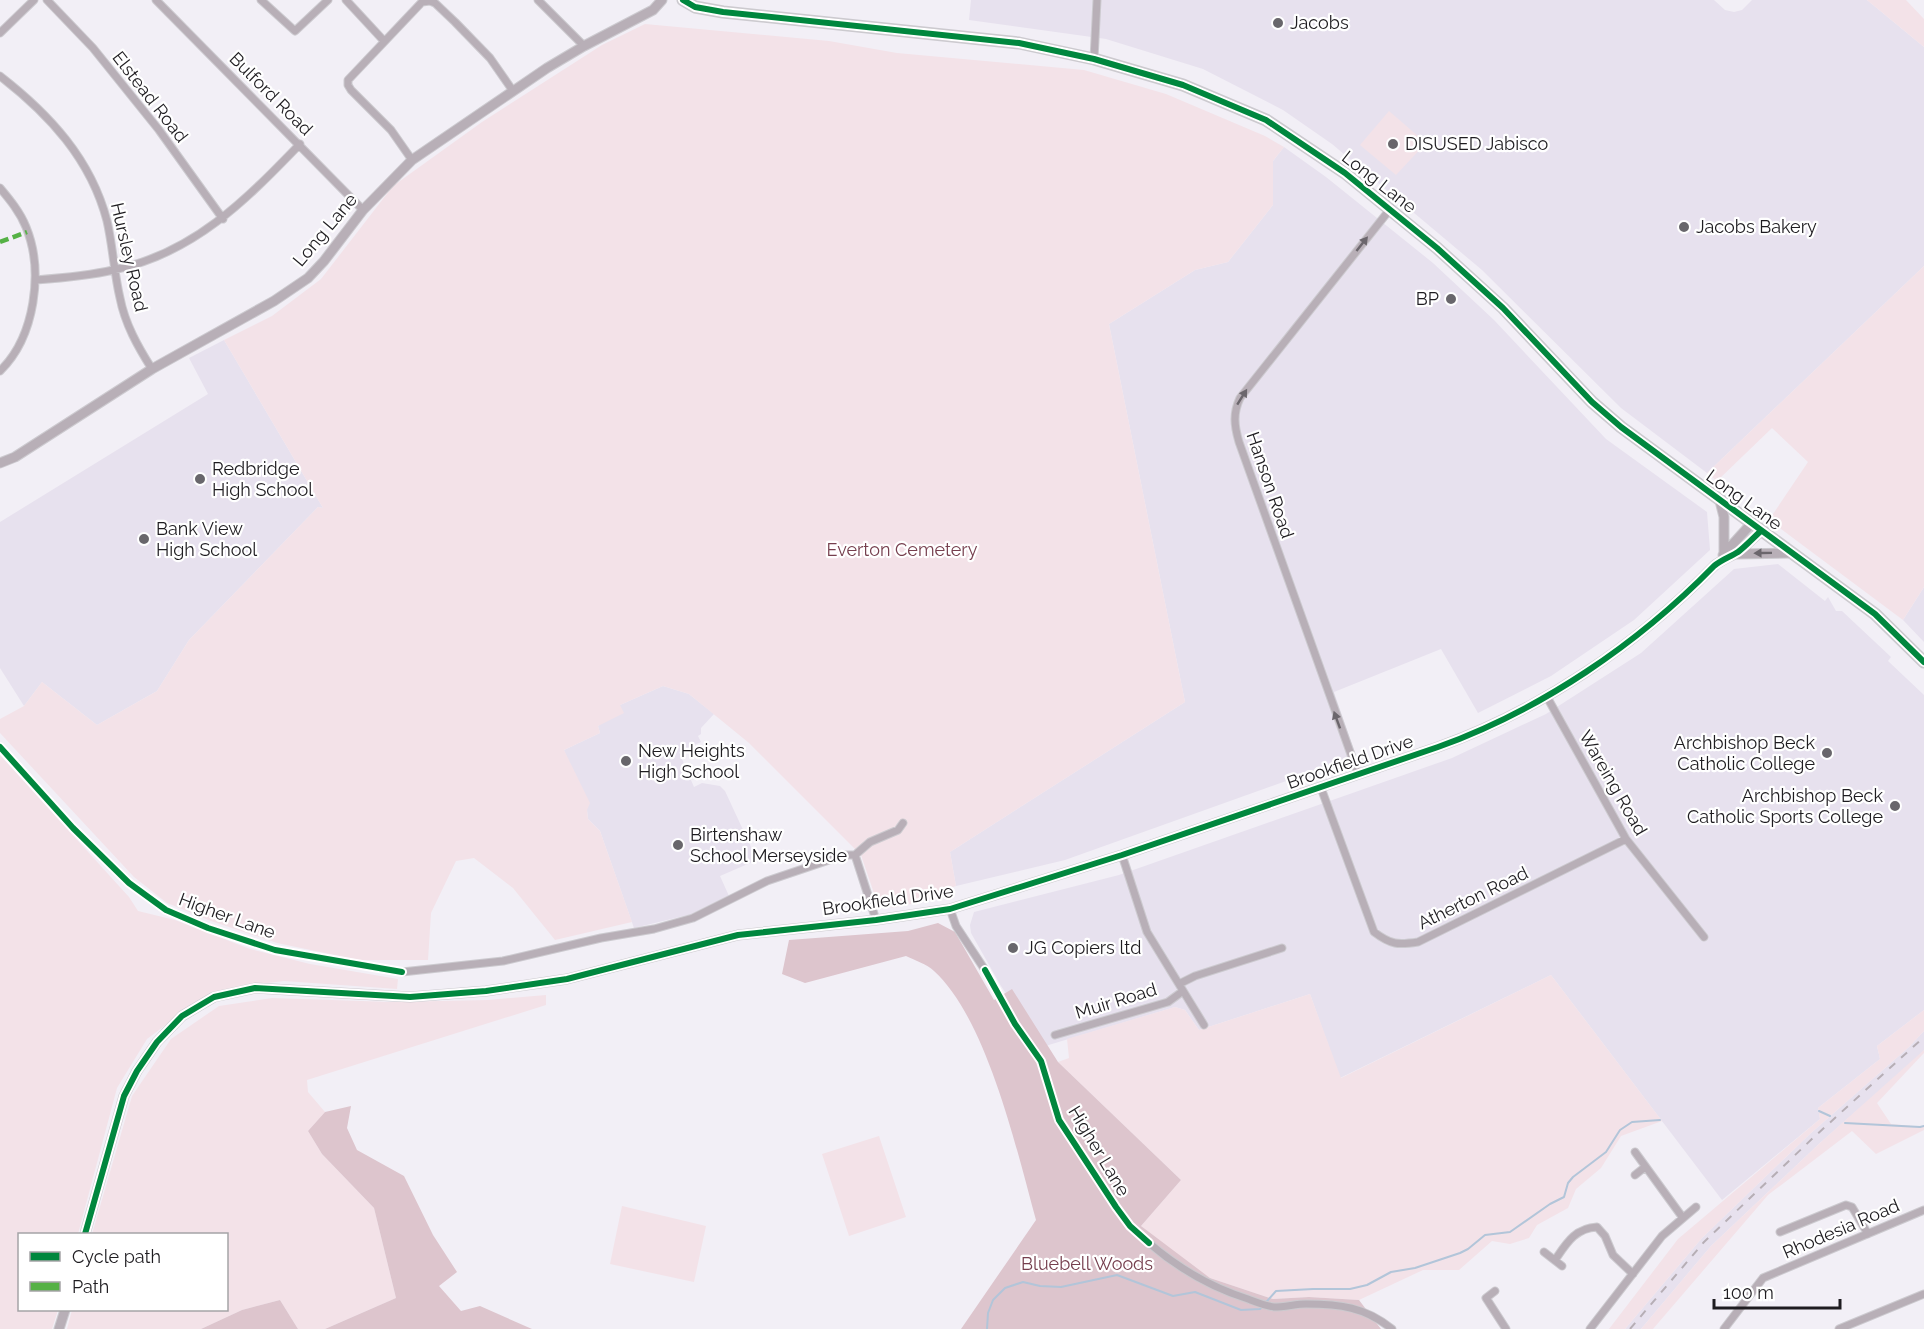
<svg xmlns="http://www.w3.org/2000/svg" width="1924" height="1329" font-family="Raleway,sans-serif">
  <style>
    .built { fill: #e7e1ee }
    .green { fill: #f3e2e8 }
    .forest { fill: #ddc5cd }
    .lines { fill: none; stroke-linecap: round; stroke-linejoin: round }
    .stream { stroke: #b2c5d9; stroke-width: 2 }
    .minor-casing { stroke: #cccacf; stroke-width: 9 }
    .tertiary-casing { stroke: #cccacf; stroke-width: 11 }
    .secondary-casing { stroke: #cccacf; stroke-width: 13 }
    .minor { stroke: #b8afb7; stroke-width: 7 }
    .tertiary { stroke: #b8afb7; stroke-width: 9 }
    .secondary { stroke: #b7aeb7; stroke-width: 10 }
    .rail { stroke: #b6aeb5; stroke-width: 2; stroke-dasharray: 8 8; stroke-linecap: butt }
    .quiet { stroke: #55b145; stroke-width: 4.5; stroke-dasharray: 9 4.5; stroke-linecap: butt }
    .cycleway-casing { stroke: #fff; stroke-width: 10 }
    .cycleway { stroke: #00873e; stroke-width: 6 }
    .oneway { fill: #6b666c }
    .poi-dot { fill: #68666b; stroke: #fff; stroke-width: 2 }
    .labels { text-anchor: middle; stroke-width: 4.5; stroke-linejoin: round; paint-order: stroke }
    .poi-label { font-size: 18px; fill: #1e1c20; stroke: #fff; text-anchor: start }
    .street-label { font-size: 18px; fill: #1e1c20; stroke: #fff }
    .park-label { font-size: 18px; fill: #763f4e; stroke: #fff }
  </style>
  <rect width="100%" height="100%" fill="#f2eff6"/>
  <!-- built -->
  <path class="built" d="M971,0H1714L1725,10L1734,12L1742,10L1752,0H1867L1924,47V266L1707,473L1621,408L1482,270L1332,144L1283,110L1203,69L1106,39L969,20Z
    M1284,147L1326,177L1433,263L1494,320L1606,439L1707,512L1710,550L1634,620L1551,676L1478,713L1441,649L1334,692L1356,756L1065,860L956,886L950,852L1185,702L1109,324L1195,270L1228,262L1273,205V161Z
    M224,340L323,508L318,507L189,640L157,691L97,725L42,682L24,706L0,668V522L208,394L189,358Z
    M1778,564L1825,601L1828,597L1836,611H1842L1891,657L1888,661L1924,695V1010L1877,1046L1880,1059L1818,1108L1820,1119L1722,1200L1551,975L1340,1078L1310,994L1199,1030L1185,1010L1175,1007L1042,1047L1001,986L971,933L970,925L974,912L1119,875L1452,758L1546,714L1641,653L1734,569Z
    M1924,587V642L1903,620Z
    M663,686L689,694L714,714L701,728V734L698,736L701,742L679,752L694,787L702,783L720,786L725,791L757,860L720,876L729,896L692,914L634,928L600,831L588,819L587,810L564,750L600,733L598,726L620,705Z
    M1924,1031V1050L1918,1057L1821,1142L1711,1246L1641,1329H1625L1702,1238L1811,1133L1909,1047Z"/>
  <!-- green -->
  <path class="green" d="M1867,0H1906L1924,19V47Z
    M645,24L829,41L897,53L1084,70L1166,94L1265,136L1284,147L1273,161V205L1228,262L1195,270L1109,324L1185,702L950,852L956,886L942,891L937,898L893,908L877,902L861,855L749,743L689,694L663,686L620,705L624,713L598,726L600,733L564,750L590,803L587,810L588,819L600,831L632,922L555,940L513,888L474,858L456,861L431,913L428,960H359L277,943L211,921L167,903L134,877L0,733V719L24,706L42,682L97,725L157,691L189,640L318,507L323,508L224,340L272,316L321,279L393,186L482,122L602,45Z
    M1389,111L1426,143L1396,175L1360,145Z
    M1924,266V587L1903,620L1769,520L1808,462L1772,428L1717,481L1707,473Z
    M0,755L129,897L138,911L175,920L250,949L310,964L398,979L397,989L284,981L237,987L195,1003L147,1039L117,1088L78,1234H20V1310H58L52,1329H0Z
    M1551,975L1662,1121L1621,1136L1601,1168L1576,1189L1568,1208L1537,1225L1529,1238L1510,1244L1492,1241L1459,1270H1423L1359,1300L1309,1297L1273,1299L1210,1278L1175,1256L1141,1226L1181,1180L1058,1062L1069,1058L1067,1039L1175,1007L1185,1010L1199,1030L1310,994L1341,1078Z
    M546,995V1005L307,1080L308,1092L325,1112L308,1131L322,1154L374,1208L396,1298L325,1329H298L280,1300L242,1310L201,1329H67L72,1310H226V1234H92L132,1096L171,1039L219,1006L272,998L391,1002L488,1000Z
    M1924,1010V1031L1909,1047L1811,1133L1702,1238L1625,1329H1609L1678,1239L1820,1119L1818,1108L1880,1059L1877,1046Z
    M1924,1050V1053L1877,1103L1891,1124L1924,1127V1130L1876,1154L1852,1131L1768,1195L1653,1329H1641L1711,1246L1821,1142Z
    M879,1136L906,1217L849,1236L822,1154Z
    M622,1206L706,1226L694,1282L610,1264Z"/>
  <!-- forest -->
  <path class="forest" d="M938,923L955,932L994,1000L1012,989L1058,1062L1181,1180L1141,1226L1210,1278L1273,1299L1309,1297L1359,1300L1381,1329H961L1036,1220C1017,1151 987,1019 934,971C927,964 914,960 906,956L805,983L782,974L789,940L908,931Z
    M351,1106L347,1128L357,1150L404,1176L433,1235L457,1272L439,1286L461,1311L480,1306L532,1329H325L396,1298L374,1208L322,1154L308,1131L325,1112Z
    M280,1300L298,1329H201L242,1310Z"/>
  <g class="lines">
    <!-- stream -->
    <path class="stream" d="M1819,1111L1830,1116
      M1845,1123L1920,1127L1924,1126
      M987,1329L988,1313L993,1300L1005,1288L1023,1282L1040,1286L1061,1287L1117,1275L1173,1296L1195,1292L1241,1310L1260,1309L1276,1291L1313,1289H1350L1367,1285L1391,1272L1415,1268L1460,1253L1468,1249L1485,1235L1510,1232L1550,1204L1564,1197L1568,1183L1573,1177L1606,1152L1620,1130L1632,1122L1660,1120"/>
    <!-- minor casing -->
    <g class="minor-casing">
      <path id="minor" d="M47,0L93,48L159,130L223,219
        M156,0L363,210
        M261,0L295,31L328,0
        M346,0L384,41
        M538,0L584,46
        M0,33L34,0
        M1094,59L1097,0
        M0,76C49,114 91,159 107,221C113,247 114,273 120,298C125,324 138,347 152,369
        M412,160L391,130L351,90L348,85V80L422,2L430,1L435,3L455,22L490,58L513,91
        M0,188C10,200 20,212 26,227C44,271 35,337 0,371
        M36,280C62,278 88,276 113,270C193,254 246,200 300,144
        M1547,697L1626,839L1704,937
        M1358,774L1239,442C1234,425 1233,413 1240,398L1391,208
        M1321,788L1374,932C1391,945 1398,945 1418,942L1626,839
        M855,855L870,842L898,830L903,823
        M1122,855L1147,932L1204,1025
        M950,909L956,926L985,970
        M402,972L503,961L601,938L654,929L693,918L767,881L844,855H855L876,920
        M1179,984L1195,976L1282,948
        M1055,1035L1168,1002L1183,991
        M1635,1152L1683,1218
        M1635,1175L1645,1167
        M1780,1232L1846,1205L1852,1207L1868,1234
        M1149,1243C1179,1269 1210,1287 1248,1299C1256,1302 1266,1306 1274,1307C1285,1307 1296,1304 1306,1304C1340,1304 1365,1307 1392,1329
        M1544,1252L1562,1266
        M1555,1260C1566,1244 1575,1228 1597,1227L1605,1236L1613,1255L1633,1274
        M1495,1291L1486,1298L1506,1329
        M1590,1329L1662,1236L1696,1207
        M1724,1329L1763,1278L1924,1210
        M1839,1329L1924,1294"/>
    </g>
    <!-- tertiary casing -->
    <g class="tertiary-casing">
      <path id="tertiary" d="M0,463L15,457L152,369L274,301L308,278L324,261L363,210L412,160L547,68L584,46L653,10L662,0
        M1720,501L1724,517V552
        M1737,554L1791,553
        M1723,555L1751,524
        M85,1234L124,1096L137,1071L157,1042L182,1016L214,997L255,988L410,997L486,991L567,979L738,935L876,920L950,909L1122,855L1438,747C1541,710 1638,644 1714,566C1721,560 1730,557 1738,552C1746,546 1753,538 1761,531
        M59,1329L65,1310"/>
    </g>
    <!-- secondary casing -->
    <g class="secondary-casing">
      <path id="secondary" d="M683,0L695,7L723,12L1019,43L1094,59L1183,85L1266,120L1345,173L1437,248L1503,308L1592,402L1621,427L1875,614L1924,662"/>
    </g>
    <!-- minor -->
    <use href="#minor" class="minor"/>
    <!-- tertiary -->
    <use href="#tertiary" class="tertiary"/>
    <!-- secondary -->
    <use href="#secondary" class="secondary"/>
    <!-- rail -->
    <path class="rail" d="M1630,1329L1704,1242L1814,1137L1924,1037"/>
    <!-- quiet -->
    <path class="quiet" d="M0,242L27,232"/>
    <!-- cycleway casing -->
    <g class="cycleway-casing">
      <path id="cycleway" d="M683,0L695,7L723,12L1019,43L1094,59L1183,85L1266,120L1345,173L1437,248L1503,308L1592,402L1621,427L1875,614L1924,662
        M0,747L73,828L129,883L166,910L208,928L275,950L402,972
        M985,970L1015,1024L1041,1061L1059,1120L1116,1207L1130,1226L1149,1243
        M85,1234L124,1096L137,1071L157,1042L182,1016L214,997L255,988L410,997L486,991L567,979L738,935L876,920L950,909L1122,855L1438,747C1541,710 1638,644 1714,566C1721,560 1730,557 1738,552C1746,546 1753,538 1761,531"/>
    </g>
    <!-- cycleway -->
    <use href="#cycleway" class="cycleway"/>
  </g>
  <!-- one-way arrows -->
  <defs><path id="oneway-solid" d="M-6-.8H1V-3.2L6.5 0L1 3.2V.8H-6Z" transform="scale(1.5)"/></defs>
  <g class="oneway">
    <use href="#oneway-solid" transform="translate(1362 244) rotate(-52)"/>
    <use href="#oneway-solid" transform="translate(1242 397) rotate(-58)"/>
    <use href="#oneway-solid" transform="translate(1763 553) rotate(179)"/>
    <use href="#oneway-solid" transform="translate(1337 720) rotate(-110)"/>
  </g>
  <!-- markers -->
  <g class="poi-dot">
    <circle cx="1278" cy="23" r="6"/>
    <circle cx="1393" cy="144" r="6"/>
    <circle cx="1684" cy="227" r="6"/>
    <circle cx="1451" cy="299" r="6"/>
    <circle cx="200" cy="479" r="6"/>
    <circle cx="144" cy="539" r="6"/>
    <circle cx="1827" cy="753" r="6"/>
    <circle cx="626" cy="761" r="6"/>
    <circle cx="1895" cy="806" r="6"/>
    <circle cx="678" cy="845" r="6"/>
    <circle cx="1013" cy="948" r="6"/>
  </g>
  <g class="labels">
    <!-- poi labels -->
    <g class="poi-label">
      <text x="1290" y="29">Jacobs</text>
      <text x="1405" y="150">DISUSED Jabisco</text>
      <text x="1696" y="233">Jacobs Bakery</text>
      <text x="1439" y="305" text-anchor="end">BP</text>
      <text x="212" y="475">Redbridge<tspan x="212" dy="21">High School</tspan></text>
      <text x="156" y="535">Bank View<tspan x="156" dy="21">High School</tspan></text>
      <text x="1815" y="749" text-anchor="end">Archbishop Beck<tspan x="1815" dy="21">Catholic College</tspan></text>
      <text x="638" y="757">New Heights<tspan x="638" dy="21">High School</tspan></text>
      <text x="1883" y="802" text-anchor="end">Archbishop Beck<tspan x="1883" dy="21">Catholic Sports College</tspan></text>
      <text x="690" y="841">Birtenshaw<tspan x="690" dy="21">School Merseyside</tspan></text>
      <text x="1025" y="954">JG Copiers ltd</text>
    </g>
    <!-- street labels -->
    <g class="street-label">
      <text transform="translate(271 94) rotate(45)" y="6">Bulford Road</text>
      <text transform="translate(150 97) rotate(52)" y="6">Elstead Road</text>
      <text transform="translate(1379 182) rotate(38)" y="6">Long Lane</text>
      <text transform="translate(325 230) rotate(-50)" y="6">Long Lane</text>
      <text transform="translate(129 257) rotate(77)" y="6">Hursley Road</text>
      <text transform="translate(1270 485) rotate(71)" y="6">Hanson Road</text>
      <text transform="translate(1744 500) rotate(36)" y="6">Long Lane</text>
      <text transform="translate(1350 762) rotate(-19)" y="6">Brookfield Drive</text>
      <text transform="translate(1613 783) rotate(60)" y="6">Wareing Road</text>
      <text transform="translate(1473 898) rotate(-26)" y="6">Atherton Road</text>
      <text transform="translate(888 900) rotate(-8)" y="6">Brookfield Drive</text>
      <text transform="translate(227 916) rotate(20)" y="6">Higher Lane</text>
      <text transform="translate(1116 1001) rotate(-17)" y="6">Muir Road</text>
      <text transform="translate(1099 1151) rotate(59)" y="6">Higher Lane</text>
      <text transform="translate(1841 1229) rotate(-23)" y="6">Rhodesia Road</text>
    </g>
    <!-- park labels -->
    <g class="park-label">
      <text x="902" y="556">Everton Cemetery</text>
      <text x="1087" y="1270">Bluebell Woods</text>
    </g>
  </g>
  <!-- legend -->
  <rect x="18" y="1233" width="210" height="78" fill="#ffffff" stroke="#a5a4a6" stroke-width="1.5"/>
  <rect x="30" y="1252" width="30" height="9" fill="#00873e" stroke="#a5a4a6" stroke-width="1.5"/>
  <text x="72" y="1263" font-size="18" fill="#1e1c20">Cycle path</text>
  <rect x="30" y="1282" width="30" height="9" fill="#55b145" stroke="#a5a4a6" stroke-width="1.5"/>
  <text x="72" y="1293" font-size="18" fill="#1e1c20">Path</text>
  <!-- scale -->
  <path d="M1714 1299v9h126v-9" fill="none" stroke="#1e1c20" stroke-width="3"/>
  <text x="1723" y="1299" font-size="18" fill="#1e1c20" stroke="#ffffff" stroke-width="4.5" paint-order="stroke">100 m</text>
</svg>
